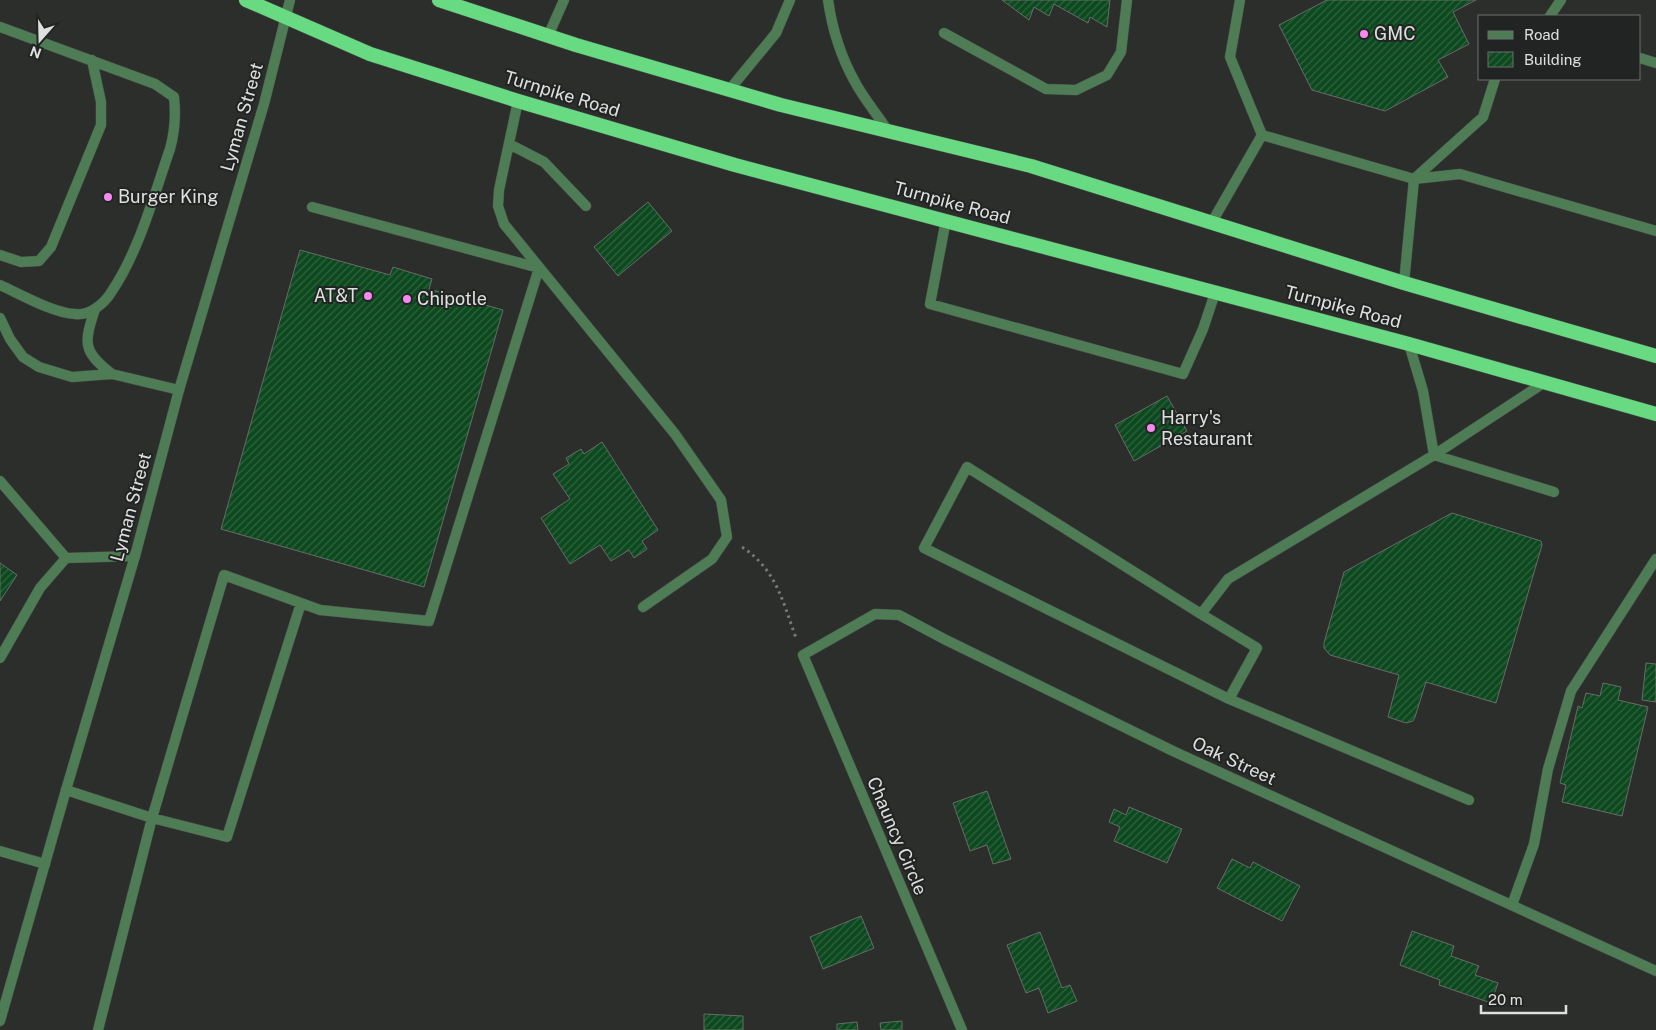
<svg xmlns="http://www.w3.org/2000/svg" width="1656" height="1030" font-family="'Public Sans',sans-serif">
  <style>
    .building { fill: url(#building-hatch); stroke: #686b68 }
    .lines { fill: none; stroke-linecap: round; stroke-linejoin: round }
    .service-casing { stroke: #484a48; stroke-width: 11 }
    .minor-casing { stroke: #484a48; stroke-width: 11 }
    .tertiary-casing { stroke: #484a48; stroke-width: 11 }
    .trunk-casing { stroke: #484a48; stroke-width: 15 }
    .path { stroke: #767976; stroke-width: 3; stroke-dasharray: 2.5 4; stroke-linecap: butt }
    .service { stroke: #4d7c55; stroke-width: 10 }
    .minor { stroke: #4d7c55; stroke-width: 10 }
    .tertiary { stroke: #4d7c55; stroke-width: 10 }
    .trunk { stroke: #68da82; stroke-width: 14 }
    .poi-dot { fill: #f589ef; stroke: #212422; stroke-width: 2 }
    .labels { text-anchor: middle; stroke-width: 4; stroke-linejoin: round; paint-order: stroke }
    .poi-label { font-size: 18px; fill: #dee0df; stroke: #212422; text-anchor: start }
    .street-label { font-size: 18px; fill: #dee0df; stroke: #212422 }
  </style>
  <defs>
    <pattern id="building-hatch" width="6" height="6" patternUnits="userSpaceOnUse" patternTransform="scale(1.25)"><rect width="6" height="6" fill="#0d491f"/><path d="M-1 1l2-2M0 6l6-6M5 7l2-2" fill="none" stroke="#30633f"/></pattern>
  </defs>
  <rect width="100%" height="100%" fill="#2b2e2b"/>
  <!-- building -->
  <path class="building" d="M1002,0H1110L1107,27L1090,17L1088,23L1054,4L1049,16L1034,7L1029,20Z
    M1327,0H1476L1453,12L1469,44L1438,60L1448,77L1385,111L1312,90L1279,25Z
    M648,202L672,231L618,276L594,247Z
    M300,250L390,275L393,267L432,279L429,289L503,310L424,587L221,529Z
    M1167,396L1187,431L1134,461L1115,425Z
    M602,442L658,530L642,541L647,549L634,558L629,550L611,561L600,545L570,564L541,518L570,499L553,474L569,464L566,458L581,449L584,454Z
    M1452,513L1541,541L1542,545L1496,703L1426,682L1415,717L1413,721L1406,723L1388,717L1399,675L1330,655L1324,648V643L1344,572Z
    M0,563L17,575L0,601Z
    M1646,663L1656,664V702L1642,700Z
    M1603,683L1621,687L1618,700L1648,707L1622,816L1562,802L1566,785L1560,783L1578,706L1582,708L1586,693L1600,696Z
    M987,791L1011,859L993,864L987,845L970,851L953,803Z
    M1129,807L1182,829L1167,863L1114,841L1120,827L1109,822L1114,809L1126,815Z
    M1232,859L1250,868L1253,862L1300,886L1282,921L1217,888Z
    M861,916L874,948L823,969L810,937Z
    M1412,931L1454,946L1451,956L1479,966L1475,975L1498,983L1491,1003L1439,985L1440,980L1400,965Z
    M1040,932L1062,988L1070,985L1077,1001L1048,1013L1039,988L1026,993L1007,945Z
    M704,1014L743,1016V1030H704Z
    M902,1021V1030H881L880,1023Z
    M857,1022L858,1030H837V1024Z"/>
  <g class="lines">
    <!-- service casing -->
    <g class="service-casing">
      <path id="service" d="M828,0C832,28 841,57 855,82C864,99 877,114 888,131
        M1240,0L1230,57L1262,135
        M1550,16L1561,0
        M0,27L155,84L174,97C176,115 175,131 170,149C154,195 139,251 112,291C105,303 90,316 75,314C53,313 20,294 0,285
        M944,33L1046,89L1076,90L1107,75L1121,52L1127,0
        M548,36L564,0
        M1640,58L1656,63
        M730,89L776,33L790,0
        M518,101L499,190L498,206L504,224L675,434L721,500L727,537L712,559L643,607
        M1262,135L1414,179L1460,174L1656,231
        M509,144L544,162L586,206
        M946,220L930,304L1183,374L1203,329L1215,293
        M1212,222L1262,135
        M0,255L21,262L39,261L51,247L101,125V102L92,60
        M1404,283L1414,179L1483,117L1495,79
        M95,309C84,343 82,351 112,374
        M0,318L10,339L23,357L39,367L72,377L112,374L179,390
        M1409,344L1423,391L1434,455L1545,382
        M0,481L66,558
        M1201,614L1257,648L1229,699
        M0,658L40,588L66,558L135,556
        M66,790L152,818L227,837L301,603
        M1469,800L1229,699L924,548L967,467L1201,614L1228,579L1434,455L1554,492
        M0,851L45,864
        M1512,905L1534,844L1548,769L1571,691L1656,559
        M98,1030L152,818L224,575L320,610L429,621L539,268L312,207"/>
    </g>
    <!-- minor casing -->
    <g class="minor-casing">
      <path id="minor" d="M962,1030L803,655L875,614L899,615L944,639L1175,752L1656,971"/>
    </g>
    <!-- tertiary casing -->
    <g class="tertiary-casing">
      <path id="tertiary" d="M0,1021L66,790L135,556L179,390L264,104L290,0"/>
    </g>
    <!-- trunk casing -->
    <g class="trunk-casing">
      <path id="trunk" d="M246,0L370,54L518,101L735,165L1409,344L1656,414
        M439,0L576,45L781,105L1031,166L1404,283L1656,356"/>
    </g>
    <!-- path -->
    <path class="path" d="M742,547C776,569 783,602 796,638"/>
    <!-- service -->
    <use href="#service" class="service"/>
    <!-- minor -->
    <use href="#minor" class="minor"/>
    <!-- tertiary -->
    <use href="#tertiary" class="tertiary"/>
    <!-- trunk -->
    <use href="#trunk" class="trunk"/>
  </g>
  <!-- markers -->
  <g class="poi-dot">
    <circle cx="1364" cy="34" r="5"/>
    <circle cx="108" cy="197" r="5"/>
    <circle cx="368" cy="296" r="5"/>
    <circle cx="407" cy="299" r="5"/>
    <circle cx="1151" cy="428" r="5"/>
  </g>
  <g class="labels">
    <!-- poi labels -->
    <g class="poi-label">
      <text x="1374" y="40">GMC</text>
      <text x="118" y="203">Burger King</text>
      <text x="358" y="302" text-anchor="end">AT&amp;T</text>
      <text x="417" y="305">Chipotle</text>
      <text x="1161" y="424">Harry's<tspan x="1161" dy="21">Restaurant</tspan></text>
    </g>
    <!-- street labels -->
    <g class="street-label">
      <text transform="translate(562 94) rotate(17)" y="6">Turnpike Road</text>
      <text transform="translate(242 117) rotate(-74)" y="6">Lyman Street</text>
      <text transform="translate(952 203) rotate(15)" y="6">Turnpike Road</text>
      <text transform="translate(1343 307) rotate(15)" y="6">Turnpike Road</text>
      <text transform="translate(131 507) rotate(-75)" y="6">Lyman Street</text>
      <text transform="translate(1234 761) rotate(25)" y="6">Oak Street</text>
      <text transform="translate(897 836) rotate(67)" y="6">Chauncy Circle</text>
    </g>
  </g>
  <!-- legend -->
  <rect x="1478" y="15" width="162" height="65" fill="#212422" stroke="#6d6f6e"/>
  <rect x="1488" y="31" width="25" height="8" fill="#4d7c55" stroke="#6d6f6e"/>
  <text x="1524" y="40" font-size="15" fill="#dee0df">Road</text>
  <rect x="1488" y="52" width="25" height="15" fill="url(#building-hatch)" stroke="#6d6f6e"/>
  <text x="1524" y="65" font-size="15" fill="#dee0df">Building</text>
  <!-- north arrow -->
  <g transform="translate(40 40) rotate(200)" stroke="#212422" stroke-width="4" paint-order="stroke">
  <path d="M0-4L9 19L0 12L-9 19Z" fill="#dee0df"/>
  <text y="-8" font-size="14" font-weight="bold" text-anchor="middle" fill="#dee0df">N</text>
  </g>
  <!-- scale -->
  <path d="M1481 1005v8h85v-8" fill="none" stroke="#dee0df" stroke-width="2.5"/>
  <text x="1488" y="1005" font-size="15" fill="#dee0df" stroke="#212422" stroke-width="4" paint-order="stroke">20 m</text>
</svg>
